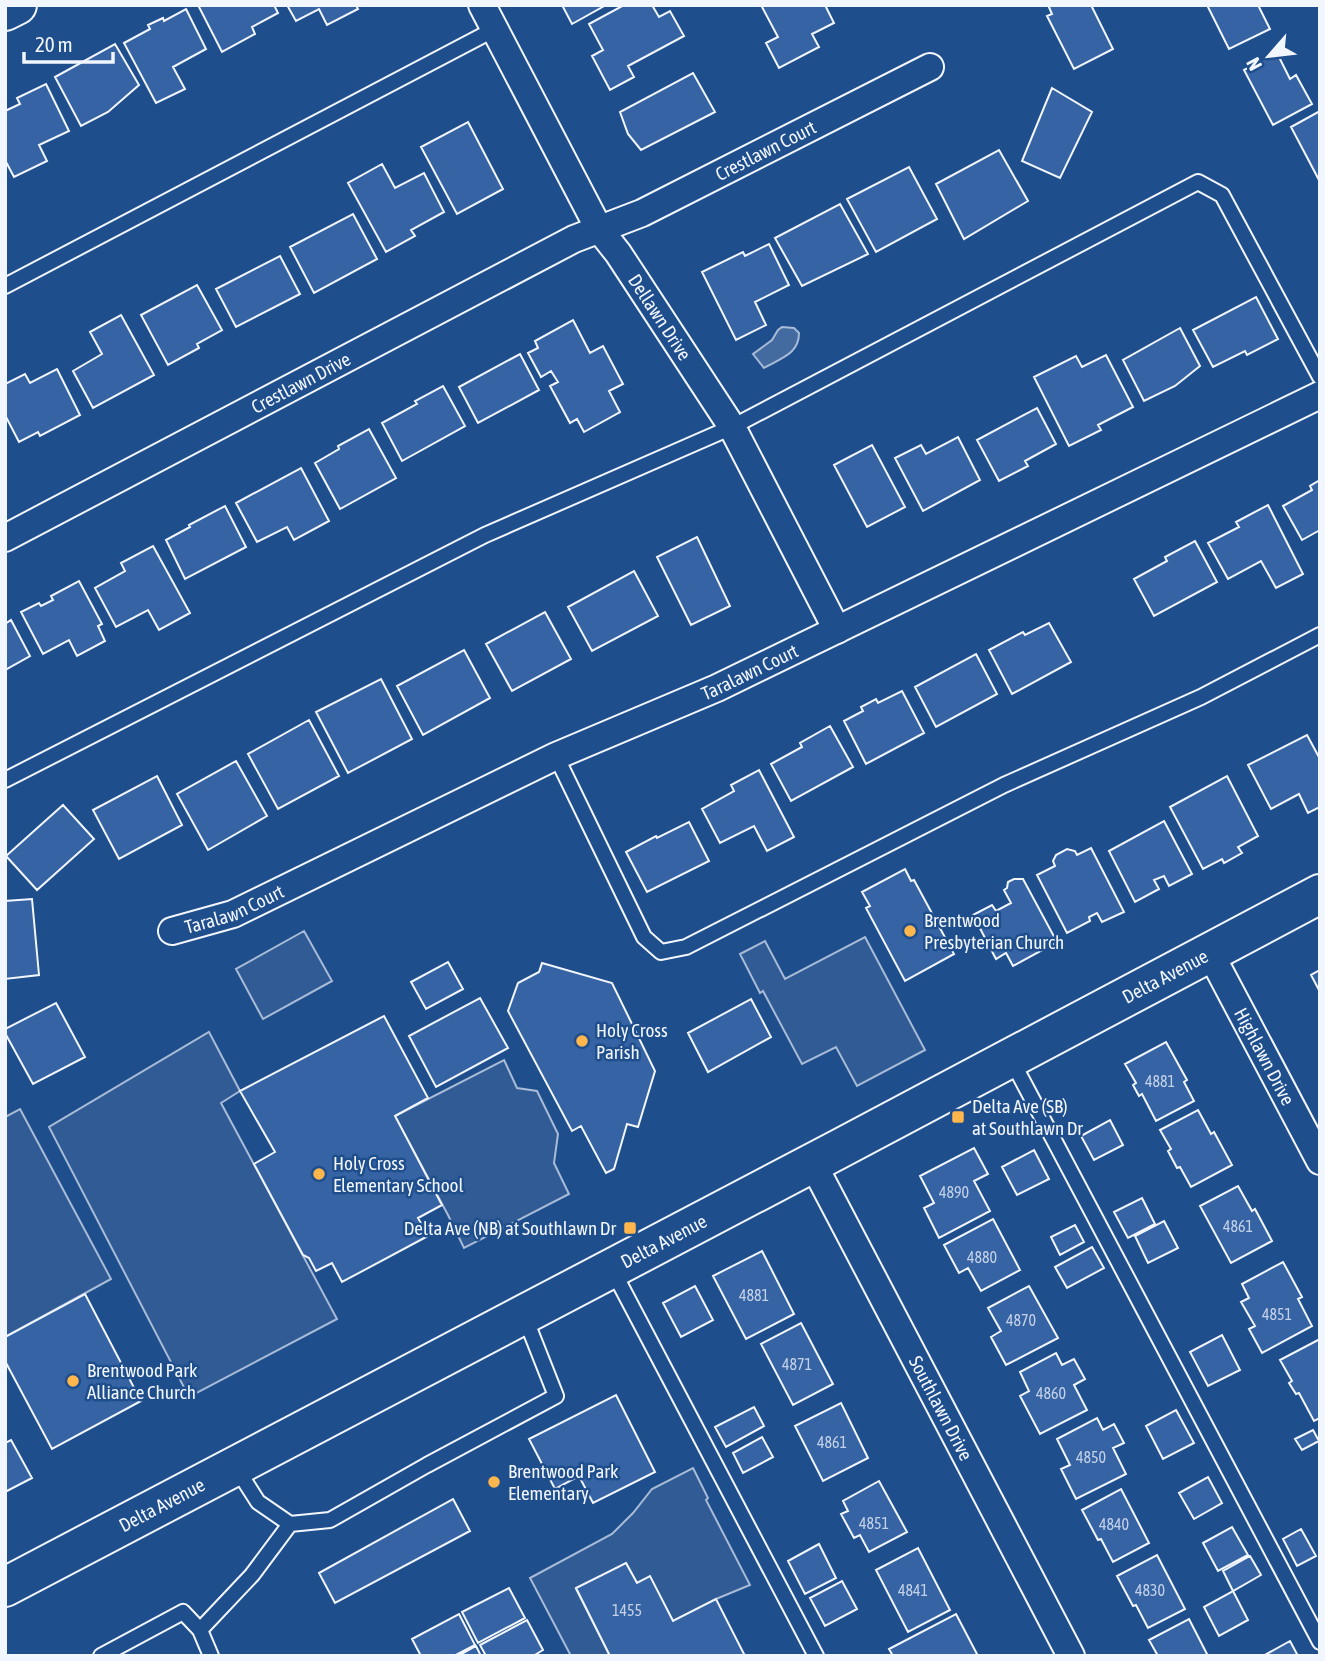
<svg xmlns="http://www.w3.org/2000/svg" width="1325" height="1661" font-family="'Asap Condensed',sans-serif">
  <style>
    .built { fill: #305b95; stroke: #a8bbd7; stroke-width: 2 }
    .water { fill: #446ba0; stroke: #a8bbd7; stroke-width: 2 }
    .building { fill: #3563a3; stroke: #f2f6ff; stroke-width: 2 }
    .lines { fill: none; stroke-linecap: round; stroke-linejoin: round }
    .lane-casing { stroke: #f2f6ff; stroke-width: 18 }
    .street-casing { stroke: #f2f6ff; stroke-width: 30 }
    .secondary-casing { stroke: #f2f6ff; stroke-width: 42 }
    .lane { stroke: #1f4e8c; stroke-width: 14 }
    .street { stroke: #1f4e8c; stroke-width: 26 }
    .secondary { stroke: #1f4e8c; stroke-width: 38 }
    .poi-dot { fill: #ffb74d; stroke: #1f4e8c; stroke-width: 2.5 }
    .labels { text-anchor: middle; stroke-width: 5; stroke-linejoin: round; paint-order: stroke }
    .number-label { font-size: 16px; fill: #c3d1e8 }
    .street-label { font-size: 19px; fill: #f2f6ff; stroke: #1f4e8c }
    .poi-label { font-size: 19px; fill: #f2f6ff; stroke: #1f4e8c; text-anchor: start }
  </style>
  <rect width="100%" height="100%" fill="#1f4e8c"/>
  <!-- built -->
  <path class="built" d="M304,931L332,981L263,1019L236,969Z
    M865,937L925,1050L857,1086L836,1047L802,1064L763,991L760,993L740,954L765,941L785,979Z
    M209,1032L240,1091L221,1103L337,1319L189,1397L49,1127Z
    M504,1060L517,1088L537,1091L558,1134L554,1163L569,1194L464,1248L448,1215L395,1116Z
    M20,1109L111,1279L5,1337V1117Z
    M693,1468L708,1498L706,1500L750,1585L716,1599L673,1621L650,1577L637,1583L626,1563L576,1589L610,1656H571L530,1578L612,1534L633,1513L652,1489Z"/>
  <!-- water -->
  <path class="water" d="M782,327L794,328L799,333C799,354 781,358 764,368L753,354L772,340L778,330Z"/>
  <!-- building -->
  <path class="building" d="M198,5H274L278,13L252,27L255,34L222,52Z
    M287,5H356L358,9L327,25L319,9L296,21Z
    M562,5H606L572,24Z
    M624,5H652L659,17L670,11L684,36L628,66L634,77L610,90L592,56L603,50L589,24Z
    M761,5H825L834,23L812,34L819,47L779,68L766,43L778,37Z
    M1048,5H1091L1113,49L1074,69L1047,16L1052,14Z
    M1207,5H1258L1270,29L1229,49Z
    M186,9L206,49L173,67L185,89L156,103L124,43L150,29L148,25L163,18L164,21Z
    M115,44L139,85L108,112L81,126L55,77Z
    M1277,53L1290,79L1296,75L1312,104L1273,125L1244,70Z
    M693,73L715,112L641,150L628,134L620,112Z
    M46,84L69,131L39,145L47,161L14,177L5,160V111L20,104L17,98Z
    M1052,88L1092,112L1060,178L1022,161Z
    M1320,111V179L1319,180L1291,127Z
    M468,122L503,189L457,214L421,147Z
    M999,150L1028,201L964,239L936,184Z
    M382,164L395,188L424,173L444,212L411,230L415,236L386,252L348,183Z
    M909,167L937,219L876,252L847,199Z
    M840,204L868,254L802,286L775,238Z
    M353,214L377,259L314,293L290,247Z
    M769,244L789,285L755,302L766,325L736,340L702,272L743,252L745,256Z
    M280,256L300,294L236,327L216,289Z
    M197,285L222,330L197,344L199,348L168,365L141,315Z
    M1256,297L1278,339L1247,355L1245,351L1213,367L1193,330Z
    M121,315L154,375L93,408L73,371L102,354L90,332Z
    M573,320L590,353L603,346L623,384L609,391L620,412L584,432L577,419L570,423L550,386L558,382L551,371L541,377L528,353L538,348L535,341Z
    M1180,328L1200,366L1175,386L1144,401L1123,360Z
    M520,354L539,390L478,423L459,387Z
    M1106,355L1133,407L1098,425L1101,430L1069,446L1034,377L1076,356L1082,367Z
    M57,369L80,415L40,436L38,432L19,442L5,415V384L25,374L30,383Z
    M443,386L465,426L402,461L382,423L417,404L415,401Z
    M1037,408L1056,444L1025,461L1028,466L999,481L977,440Z
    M369,429L396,478L340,509L315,463L339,449L338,446Z
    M958,437L980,480L923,511L895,458L921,445L926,454Z
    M872,445L905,507L867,527L834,465Z
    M301,468L329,521L294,540L287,527L257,542L236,503Z
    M1320,480V530L1302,540L1283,506L1312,490L1310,486Z
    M1268,505L1303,574L1276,588L1261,561L1228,579L1208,543L1239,527L1236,522Z
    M225,506L246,547L185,579L166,540L190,527L189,525Z
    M697,537L730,606L691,625L657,557Z
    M1195,541L1217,582L1154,616L1134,579L1167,561L1165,557Z
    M153,546L190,613L159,630L148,610L116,627L95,588L125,571L121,563Z
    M634,571L658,616L592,651L568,607Z
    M79,581L102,624L98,626L105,641L77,656L69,640L43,654L21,612L39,603L41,606L53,600L51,596Z
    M545,612L571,659L512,691L486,644Z
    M11,620L30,656L5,670V624Z
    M1049,623L1071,662L1012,694L989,650L1023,632L1025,635Z
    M464,650L490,698L423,735L397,686Z
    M976,654L997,694L936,727L915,687Z
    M381,679L412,739L348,773L316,712Z
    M902,691L924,733L866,764L844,721L863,711L861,707L876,699L878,703Z
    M309,720L339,776L278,809L248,754Z
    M830,726L853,767L791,801L771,764L802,747L800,743Z
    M1307,735L1320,759V807L1308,813L1299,794L1271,809L1248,765Z
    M236,761L267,816L208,850L177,794Z
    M759,770L794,837L767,851L754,826L720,843L702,809L734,791L731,785Z
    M157,776L182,825L119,859L93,810Z
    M1227,776L1258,836L1238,847L1242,853L1224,863L1222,859L1203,869L1170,807Z
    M63,805L94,839L37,890L6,856Z
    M1164,821L1192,874L1169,886L1164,876L1154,880L1159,889L1135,902L1109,851Z
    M689,822L709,861L647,892L626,852L656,836L657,838Z
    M1091,848L1124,912L1102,922L1097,913L1089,917L1090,921L1067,933L1037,875L1055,866L1053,861L1056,855L1067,849L1075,851L1077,855Z
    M905,869L911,881L914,880L954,954L905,981L866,908L870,906L862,892Z
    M1014,879H1023L1057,942L1013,966L1006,953L996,959L973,915L992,905L996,911L1011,903L1004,890L1007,888L1008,882Z
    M32,899L39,975L5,979V901Z
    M448,962L463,989L426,1009L411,982Z
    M542,963L612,983L655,1071L638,1127L627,1124L614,1169L606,1173L581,1126L572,1131L508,1011L518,983L539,972Z
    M1320,970V992L1311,975Z
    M480,998L508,1048L436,1087L409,1036Z
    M751,999L771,1037L708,1072L688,1033Z
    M56,1003L85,1057L33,1084L5,1033V1029Z
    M384,1016L428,1098L395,1116L442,1205L418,1218L428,1236L342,1282L332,1263L316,1271L309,1258L303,1255L254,1164L275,1152L240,1091Z
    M1166,1042L1187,1080L1184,1082L1194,1101L1156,1121L1142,1094L1139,1096L1133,1085L1136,1083L1125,1064Z
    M1198,1110L1211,1134L1214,1132L1232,1165L1191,1187L1180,1167L1177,1168L1168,1151L1171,1149L1160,1130Z
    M1110,1120L1123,1145L1094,1160L1081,1136Z
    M974,1148L988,1174L974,1181L990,1211L939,1238L924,1208L934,1203L920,1176Z
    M1034,1150L1049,1179L1017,1195L1002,1167Z
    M1238,1186L1252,1211L1255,1209L1272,1241L1231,1263L1200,1206Z
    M1142,1198L1155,1224L1128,1238L1114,1212Z
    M993,1219L1020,1270L981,1291L968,1268L959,1273L944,1245Z
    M1164,1221L1178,1248L1148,1263L1135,1236Z
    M1075,1225L1084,1242L1060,1255L1051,1237Z
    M1092,1247L1104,1268L1067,1288L1055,1267Z
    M762,1251L794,1314L746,1339L713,1276Z
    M1283,1262L1302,1297L1298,1299L1312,1326L1262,1353L1249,1329L1255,1326L1241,1302L1249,1298L1242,1284Z
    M695,1286L713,1320L681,1337L663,1303Z
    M1029,1286L1058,1338L1006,1365L991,1337L1001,1331L988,1308Z
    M85,1294L141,1401L52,1449L5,1361V1337Z
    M801,1323L833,1384L793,1405L761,1344Z
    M1222,1335L1240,1370L1208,1386L1190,1352Z
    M1320,1339V1418L1314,1421L1299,1393L1296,1394L1289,1383L1292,1381L1280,1360Z
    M1056,1353L1062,1365L1074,1359L1085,1379L1074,1385L1087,1410L1040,1434L1020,1396L1029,1391L1020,1372Z
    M616,1395L655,1472L593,1503L579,1476L555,1489L529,1439Z
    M841,1403L868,1458L823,1481L795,1426Z
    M754,1407L764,1426L726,1447L715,1427Z
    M1176,1410L1194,1443L1163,1459L1146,1426Z
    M1097,1418L1103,1430L1114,1424L1124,1443L1113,1448L1126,1474L1076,1499L1061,1469L1070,1465L1057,1439Z
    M1313,1430L1319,1441L1302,1450L1295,1439Z
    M762,1437L773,1457L743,1473L733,1453Z
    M11,1440L32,1478L5,1492V1443Z
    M1208,1477L1222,1503L1194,1519L1179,1493Z
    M879,1481L907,1532L869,1552L860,1535L854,1538L841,1514L848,1511L843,1501Z
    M1121,1489L1149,1543L1113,1562L1101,1539L1098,1540L1082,1510Z
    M453,1499L470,1531L335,1603L319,1573Z
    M1232,1527L1248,1555L1218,1571L1203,1543Z
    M1301,1529L1316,1556L1297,1566L1283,1539Z
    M819,1544L836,1578L805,1594L788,1561Z
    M918,1548L950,1610L908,1632L876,1570Z
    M1157,1555L1185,1609L1148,1628L1136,1605L1133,1606L1117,1576Z
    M1250,1556L1261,1575L1233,1591L1223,1571Z
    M626,1563L637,1583L650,1576L673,1621L716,1599L745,1656H610L576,1588Z
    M842,1581L857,1609L825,1626L810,1598Z
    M509,1588L525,1618L478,1643L462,1612Z
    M1233,1591L1248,1620L1219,1636L1204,1607Z
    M459,1614L475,1645L454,1656H421L412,1639Z
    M956,1614L978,1656H893L889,1649Z
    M1189,1619L1208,1656H1158L1149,1640Z
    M527,1620L543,1650L533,1656H486L480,1645Z
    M1290,1641L1298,1656H1263Z
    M476,1646L481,1656H458Z"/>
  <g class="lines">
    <!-- lane casing -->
    <g class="lane-casing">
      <path id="lane" d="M5,286L495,29
        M556,756L644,937L661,952L686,947L1004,785L1201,697L1320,635
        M5,780L485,535L732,427L1198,182L1222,195L1320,377
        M1011,1059L1320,1642
        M612,1269L816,1656
        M235,1466L258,1502L290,1524L330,1520L427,1465L556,1396L524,1315
        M200,1630L252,1575L290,1524
        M101,1656L183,1612L200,1630L211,1656"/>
    </g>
    <!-- street casing -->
    <g class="street-casing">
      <g id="street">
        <path id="s1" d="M482,5L599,229L618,253L732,427L837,630"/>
        <path id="s2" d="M5,538L574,239L642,213L930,67"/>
        <path id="s3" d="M172,931L233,914L556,756L717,688L1320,395"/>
        <path id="s4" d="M1210,953L1320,1161"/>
        <path id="s5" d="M812,1162L1071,1656"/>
      </g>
    </g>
    <!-- secondary casing -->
    <g class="secondary-casing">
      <g id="secondary">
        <path d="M5,11L17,5"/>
        <path id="s6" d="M5,1587L839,1149L1320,894"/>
      </g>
    </g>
    <!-- lane -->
    <use href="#lane" class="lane"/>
    <!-- street -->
    <use href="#street" class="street"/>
    <!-- secondary -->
    <use href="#secondary" class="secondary"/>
  </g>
  <!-- markers -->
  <g class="poi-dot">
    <circle cx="910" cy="931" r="7"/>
    <circle cx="582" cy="1041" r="7"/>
    <rect x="951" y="1110" width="14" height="14" rx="3.5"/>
    <circle cx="319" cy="1174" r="7"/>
    <rect x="623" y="1221" width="14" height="14" rx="3.5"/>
    <circle cx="73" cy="1381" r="7"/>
    <circle cx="494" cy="1482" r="7"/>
  </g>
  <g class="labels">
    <!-- number labels -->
    <g class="number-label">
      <text x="1160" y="1087">4881</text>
      <text x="954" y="1198">4890</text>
      <text x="1238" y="1232">4861</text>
      <text x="982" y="1263">4880</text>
      <text x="754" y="1301">4881</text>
      <text x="1277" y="1320">4851</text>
      <text x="1021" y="1326">4870</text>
      <text x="797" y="1370">4871</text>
      <text x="1051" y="1399">4860</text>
      <text x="832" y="1448">4861</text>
      <text x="1091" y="1463">4850</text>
      <text x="874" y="1529">4851</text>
      <text x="1114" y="1530">4840</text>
      <text x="913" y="1596">4841</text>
      <text x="1150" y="1596">4830</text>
      <text x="627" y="1616">1455</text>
    </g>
    <!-- street labels -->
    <g class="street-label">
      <text dy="7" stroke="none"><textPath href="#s2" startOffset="854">Crestlawn Court</textPath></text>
      <text dy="7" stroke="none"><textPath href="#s1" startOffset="360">Dellawn Drive</textPath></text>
      <text dy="7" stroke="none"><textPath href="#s2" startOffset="334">Crestlawn Drive</textPath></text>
      <text dy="7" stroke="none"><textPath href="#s3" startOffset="634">Taralawn Court</textPath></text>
      <text dy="7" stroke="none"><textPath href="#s3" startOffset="66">Taralawn Court</textPath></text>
      <text dy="7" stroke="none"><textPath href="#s6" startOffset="1311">Delta Avenue</textPath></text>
      <text dy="7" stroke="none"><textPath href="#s4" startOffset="117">Highlawn Drive</textPath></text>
      <text dy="7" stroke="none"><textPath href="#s6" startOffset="744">Delta Avenue</textPath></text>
      <text dy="7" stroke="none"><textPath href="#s5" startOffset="278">Southlawn Drive</textPath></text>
      <text dy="7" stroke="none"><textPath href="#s6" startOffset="177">Delta Avenue</textPath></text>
    </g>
    <!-- poi labels -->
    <g class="poi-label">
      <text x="924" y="927">Brentwood<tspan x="924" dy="22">Presbyterian Church</tspan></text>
      <text x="596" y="1037">Holy Cross<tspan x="596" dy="22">Parish</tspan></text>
      <text x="972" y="1113">Delta Ave (SB)<tspan x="972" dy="22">at Southlawn Dr</tspan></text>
      <text x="333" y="1170">Holy Cross<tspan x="333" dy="22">Elementary School</tspan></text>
      <text x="616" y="1235" text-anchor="end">Delta Ave (NB) at Southlawn Dr</text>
      <text x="87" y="1377">Brentwood Park<tspan x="87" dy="22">Alliance Church</tspan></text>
      <text x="508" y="1478">Brentwood Park<tspan x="508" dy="22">Elementary</tspan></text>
    </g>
  </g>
  <!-- border -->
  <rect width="1325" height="1661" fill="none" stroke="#f2f6ff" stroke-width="14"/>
  <!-- north arrow -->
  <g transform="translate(1269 56) rotate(242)" stroke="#1f4e8c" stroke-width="5" paint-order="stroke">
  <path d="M0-5L12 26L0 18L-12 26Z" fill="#f2f6ff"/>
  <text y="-10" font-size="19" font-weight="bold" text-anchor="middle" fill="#f2f6ff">N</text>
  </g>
  <!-- scale -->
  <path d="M24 52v10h89v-10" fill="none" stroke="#f2f6ff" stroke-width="3.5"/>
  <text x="35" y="52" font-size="21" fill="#f2f6ff" stroke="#1f4e8c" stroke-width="5" paint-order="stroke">20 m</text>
</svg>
